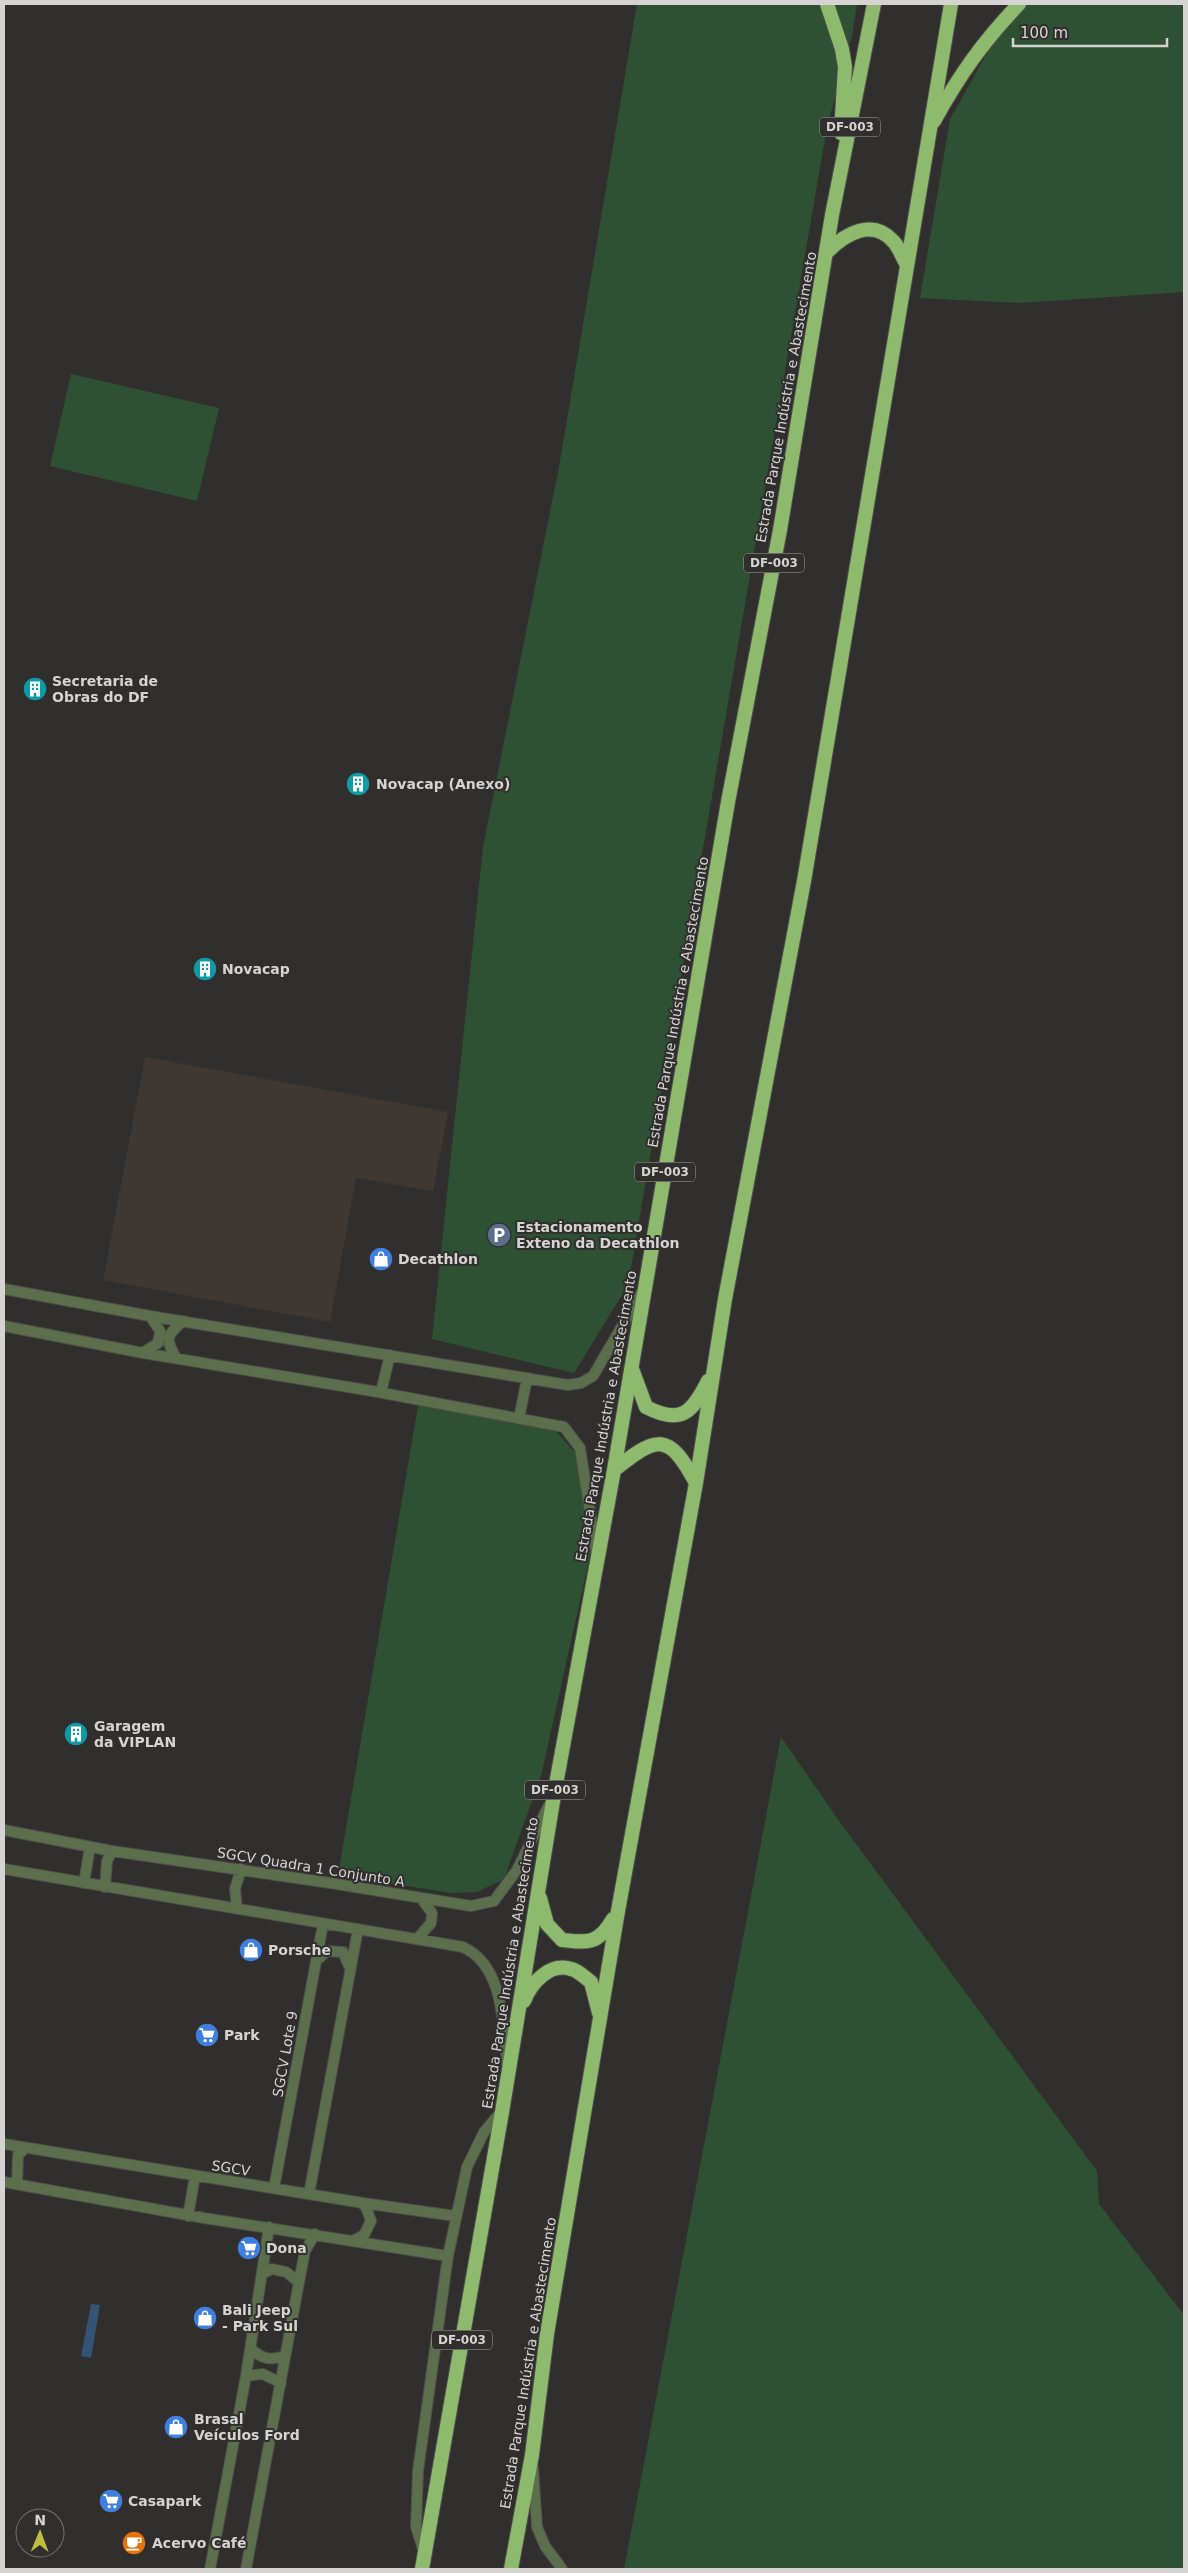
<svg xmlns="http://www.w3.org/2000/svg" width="1188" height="2573" font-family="'DejaVu Sans',sans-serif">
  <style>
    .built { fill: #3f3731 }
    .green { fill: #2e5133 }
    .water { fill: #345475 }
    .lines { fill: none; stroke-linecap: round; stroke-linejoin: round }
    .tertiary-casing { stroke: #4f4d4b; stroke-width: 12 }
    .trunk-casing { stroke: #4f4d4b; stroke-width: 16 }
    .tertiary { stroke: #5b6f4d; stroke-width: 10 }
    .trunk { stroke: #8dba6c; stroke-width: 14 }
    .labels { text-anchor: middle; stroke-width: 4; stroke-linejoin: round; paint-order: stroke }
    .shield { fill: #312f2d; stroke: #a4a2a1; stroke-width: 1 }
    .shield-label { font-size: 12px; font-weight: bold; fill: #d6d4d3 }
    .street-label { font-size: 14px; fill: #d6d4d3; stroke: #312f2d }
    .poi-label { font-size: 14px; font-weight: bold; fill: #d6d4d3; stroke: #312f2d; text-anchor: start }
  </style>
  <rect width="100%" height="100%" fill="#312f2d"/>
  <!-- built -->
  <path class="built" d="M145,1057L448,1112L433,1191L356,1178L330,1322L103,1280Z"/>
  <!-- green -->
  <path class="green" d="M637,4H857L852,36L827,127L628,1285L574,1373L432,1339L483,847L559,467Z
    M1028,4H1184V292L1020,303L920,298L950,119L995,39Z
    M71,374L219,408L197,501L50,466Z
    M426,1405L554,1429L577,1455L591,1551L541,1776L504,1879L477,1892L451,1893L338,1875L418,1406Z
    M781,1737L837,1818L1097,2171L1099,2204L1184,2315V2569H624Z"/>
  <!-- water -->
  <path class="water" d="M91,2304L100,2305L91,2358L81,2356Z"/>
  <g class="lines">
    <!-- tertiary casing -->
    <g class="tertiary-casing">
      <path id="tertiary" d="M4,1289L150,1316L568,1385L581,1383L593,1376L642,1292
        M4,1326L143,1353L372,1391L564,1427L580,1448L596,1550
        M143,1353L158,1343L160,1331L150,1316
        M176,1358C165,1338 166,1336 183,1321
        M381,1392L390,1355
        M519,1419L527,1378
        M4,1830L112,1851L330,1883L471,1906L494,1901L517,1870L549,1805
        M4,1869L463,1947C504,1966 503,2025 507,2063
        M84,1883L90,1847
        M105,1887L107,1861L112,1851
        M237,1909L235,1889L241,1869
        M417,1939L431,1923L432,1913L421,1898
        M316,1961L327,1951L343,1952L350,1968
        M4,2144L363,2203L455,2216
        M4,2182L204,2218L448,2256
        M17,2184L18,2155L24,2149
        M274,2188L323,1924
        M309,2194L358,1929
        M188,2216L195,2176
        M353,2241L364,2235L371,2221L366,2207L361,2203
        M262,2274L272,2269L286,2272L299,2282
        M251,2349C263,2360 270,2360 285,2356
        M246,2376L263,2374L281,2383
        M533,2468L537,2527L545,2546L562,2569
        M424,2552L416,2527L418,2471L448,2256L467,2167L484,2132L501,2112
        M210,2569L246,2376L269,2227
        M246,2569L299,2282L305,2251L315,2234"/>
    </g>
    <!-- trunk casing -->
    <g class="trunk-casing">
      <path id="trunk" d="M827,4L842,49L845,67L841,133
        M934,121C960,74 982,43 1019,4
        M828,251C845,234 872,218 893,241C899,247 902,257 907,265
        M632,1369L646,1407C681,1425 692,1413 708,1381
        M614,1470C657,1436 668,1431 696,1483
        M540,1898L547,1924L562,1940C588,1943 599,1944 613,1919
        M524,2001C531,1983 550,1962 571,1969C578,1970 585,1978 591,1982L599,2013
        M422,2569L502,2112L554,1795L614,1470L728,802L780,530L832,215L874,4
        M511,2569L532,2455L547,2334L618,1911L696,1483L725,1299L804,881L951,4"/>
    </g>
    <!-- tertiary -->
    <use href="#tertiary" class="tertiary"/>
    <!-- trunk -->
    <use href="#trunk" class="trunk"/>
  </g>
  <!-- icons -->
  <defs>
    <g id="building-disc" transform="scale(1.25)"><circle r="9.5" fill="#0f9aa8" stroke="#312f2d"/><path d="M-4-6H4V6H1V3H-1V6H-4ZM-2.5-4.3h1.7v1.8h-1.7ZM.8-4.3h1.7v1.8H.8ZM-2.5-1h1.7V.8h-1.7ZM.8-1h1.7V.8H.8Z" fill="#fff"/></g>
    <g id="parking-disc" transform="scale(1.25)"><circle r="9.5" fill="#5c6f8a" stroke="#312f2d"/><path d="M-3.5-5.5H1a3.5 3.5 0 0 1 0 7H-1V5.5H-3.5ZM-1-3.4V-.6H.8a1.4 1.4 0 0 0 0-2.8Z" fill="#fff"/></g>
    <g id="shop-disc" transform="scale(1.25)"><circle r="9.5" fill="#3f7fe0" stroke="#312f2d"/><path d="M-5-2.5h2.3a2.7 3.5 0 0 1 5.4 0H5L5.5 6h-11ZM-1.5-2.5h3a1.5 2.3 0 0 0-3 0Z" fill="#fff"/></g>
    <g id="supermarket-disc" transform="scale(1.25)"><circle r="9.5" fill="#3f7fe0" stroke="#312f2d"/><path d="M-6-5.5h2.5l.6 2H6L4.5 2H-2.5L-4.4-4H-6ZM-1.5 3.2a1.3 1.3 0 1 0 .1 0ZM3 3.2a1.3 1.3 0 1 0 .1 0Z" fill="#fff"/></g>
    <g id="cafe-disc" transform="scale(1.25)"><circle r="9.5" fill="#e8710a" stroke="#312f2d"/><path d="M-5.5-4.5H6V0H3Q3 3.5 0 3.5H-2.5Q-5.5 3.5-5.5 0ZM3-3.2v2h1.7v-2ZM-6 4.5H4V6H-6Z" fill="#fff"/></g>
  </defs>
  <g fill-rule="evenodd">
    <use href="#building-disc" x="35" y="689"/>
    <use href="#building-disc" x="358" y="784"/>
    <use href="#building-disc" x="205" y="969"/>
    <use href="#parking-disc" x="499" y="1235"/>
    <use href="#shop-disc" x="381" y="1259"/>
    <use href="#building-disc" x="76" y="1734"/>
    <use href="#shop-disc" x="251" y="1950"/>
    <use href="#supermarket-disc" x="207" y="2035"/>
    <use href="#supermarket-disc" x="249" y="2248"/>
    <use href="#shop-disc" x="205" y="2318"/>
    <use href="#shop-disc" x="176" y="2427"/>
    <use href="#supermarket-disc" x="111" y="2501"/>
    <use href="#cafe-disc" x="134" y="2543"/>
  </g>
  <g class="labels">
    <!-- shield labels -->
    <g class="shield">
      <rect x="820" y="117.5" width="60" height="19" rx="4"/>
      <rect x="744" y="553.5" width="60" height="19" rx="4"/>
      <rect x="635" y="1162.5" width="60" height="19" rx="4"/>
      <rect x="525" y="1780.5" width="60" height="19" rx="4"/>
      <rect x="432" y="2330.5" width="60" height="19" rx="4"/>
    </g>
    <g class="shield-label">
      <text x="850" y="131">DF-003</text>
      <text x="774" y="567">DF-003</text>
      <text x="665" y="1176">DF-003</text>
      <text x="555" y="1794">DF-003</text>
      <text x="462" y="2344">DF-003</text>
    </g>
    <!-- street labels -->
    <g class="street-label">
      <text transform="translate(786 397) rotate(-80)" y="5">Estrada Parque Indústria e Abastecimento</text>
      <text transform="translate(678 1002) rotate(-80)" y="5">Estrada Parque Indústria e Abastecimento</text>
      <text transform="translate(606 1416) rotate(-80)" y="5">Estrada Parque Indústria e Abastecimento</text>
      <text transform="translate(311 1867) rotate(9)" y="5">SGCV Quadra 1 Conjunto A</text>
      <text transform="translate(510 1963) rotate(-81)" y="5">Estrada Parque Indústria e Abastecimento</text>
      <text transform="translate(285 2054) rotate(-80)" y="5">SGCV Lote 9</text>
      <text transform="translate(231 2168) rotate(9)" y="5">SGCV</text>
      <text transform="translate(528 2363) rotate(-81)" y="5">Estrada Parque Indústria e Abastecimento</text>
    </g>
    <!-- poi labels -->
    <g class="poi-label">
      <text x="52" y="686">Secretaria de<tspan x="52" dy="16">Obras do DF</tspan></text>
      <text x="376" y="789">Novacap (Anexo)</text>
      <text x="222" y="974">Novacap</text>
      <text x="516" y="1232">Estacionamento<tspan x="516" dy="16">Exteno da Decathlon</tspan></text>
      <text x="398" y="1264">Decathlon</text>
      <text x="94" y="1731">Garagem<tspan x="94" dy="16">da VIPLAN</tspan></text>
      <text x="268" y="1955">Porsche</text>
      <text x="224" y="2040">Park</text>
      <text x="266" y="2253">Dona</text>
      <text x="222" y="2315">Bali Jeep<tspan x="222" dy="16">- Park Sul</tspan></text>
      <text x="194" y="2424">Brasal<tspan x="194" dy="16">Veículos Ford</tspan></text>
      <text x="128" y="2506">Casapark</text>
      <text x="152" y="2548">Acervo Café</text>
    </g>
  </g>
  <!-- border -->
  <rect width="1188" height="2573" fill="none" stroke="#d6d4d3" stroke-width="10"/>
  <!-- north arrow -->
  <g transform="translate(40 2533) rotate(1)"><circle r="24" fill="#312f2d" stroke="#73716f"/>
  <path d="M0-4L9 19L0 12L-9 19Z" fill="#bfbe41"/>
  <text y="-8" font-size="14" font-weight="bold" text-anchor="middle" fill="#d6d4d3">N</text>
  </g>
  <!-- scale -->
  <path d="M1013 38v8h154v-8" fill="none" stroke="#d6d4d3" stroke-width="2.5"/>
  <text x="1020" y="38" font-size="15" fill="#d6d4d3" stroke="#312f2d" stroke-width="4" paint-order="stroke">100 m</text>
</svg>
